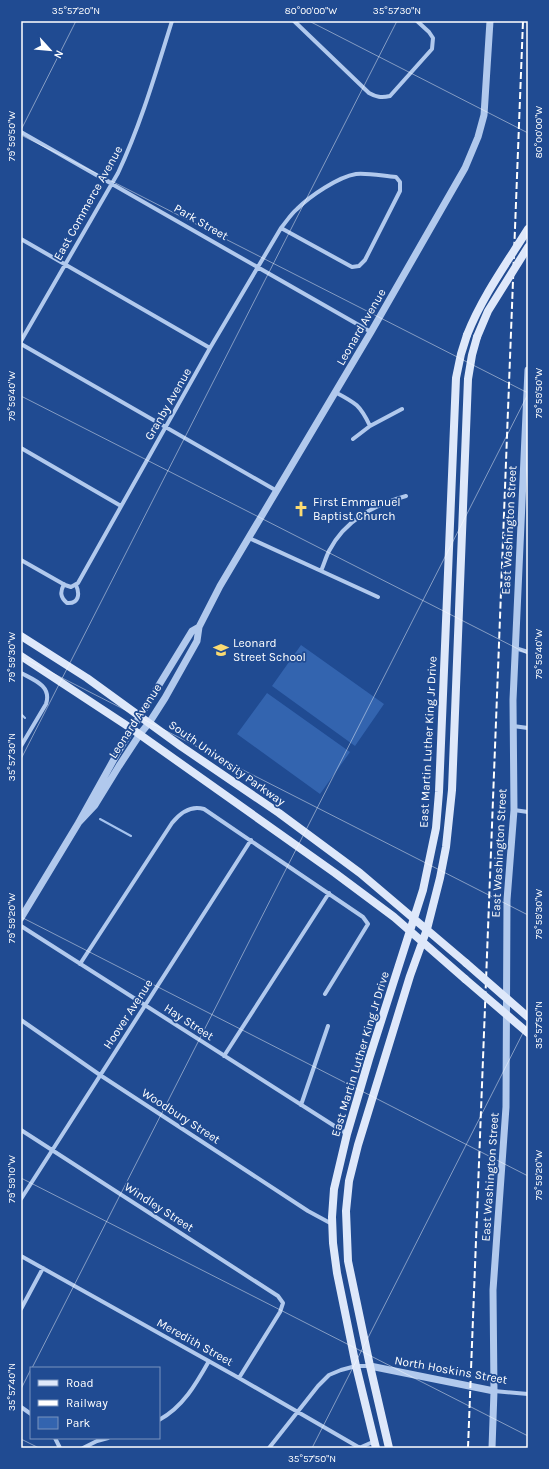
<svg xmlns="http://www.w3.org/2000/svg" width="549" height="1469" font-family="Karla,sans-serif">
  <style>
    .green { fill: #3364af }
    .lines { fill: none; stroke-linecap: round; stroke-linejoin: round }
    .stream { stroke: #a5c3ef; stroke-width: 2 }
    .minor { stroke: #b1c9ed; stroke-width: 4 }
    .tertiary { stroke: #b1c9ed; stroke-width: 7 }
    .secondary { stroke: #dee8fa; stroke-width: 8 }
    .rail { stroke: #fff; stroke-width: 2; stroke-dasharray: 7 3; stroke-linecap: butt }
    .secondary-bridge { stroke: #dee8fa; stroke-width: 8 }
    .ticks { fill: none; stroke: #fff; stroke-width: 1; stroke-opacity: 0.45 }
    .labels { text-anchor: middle; stroke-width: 3.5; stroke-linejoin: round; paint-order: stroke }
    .street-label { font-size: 12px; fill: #fff; stroke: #204b92 }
    .poi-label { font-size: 12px; fill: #fff; stroke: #204b92; text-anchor: start }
    .neatline { fill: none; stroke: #fff; stroke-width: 1.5 }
    .ticks-label { font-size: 10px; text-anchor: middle; fill: #fff }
  </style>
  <rect width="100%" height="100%" fill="#204b92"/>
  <!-- green -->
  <path class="green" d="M301,645L384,704L355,746L272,686Z
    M267,693L350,752L320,794L237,734Z"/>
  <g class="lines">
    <!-- stream -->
    <path class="stream" d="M21,714L25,718
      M100,819L131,836"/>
    <!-- minor -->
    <path class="minor" d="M294,21L369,93C376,97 381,98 390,96L432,49L433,38L429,32L417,21
      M21,132L371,332
      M21,239L210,348
      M21,341L118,173C141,124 156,72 172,21
      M21,344L277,491
      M335,392C356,403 360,405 370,426
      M353,439L370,426L402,409
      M21,448L121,506
      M249,538L378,597
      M21,560L65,585L71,587L78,583L210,348L281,228L352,267L359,266L365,260L400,191V182L396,177C383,176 369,173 356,174C338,177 310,196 297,209C291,214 286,222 281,228
      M321,571C324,564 326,557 329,551C345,520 374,505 406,496
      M64,584C60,592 60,597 67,603C79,604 80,594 76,585
      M515,648L528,652
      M21,673C34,680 52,686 46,704L21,746
      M513,726L528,728
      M514,810L528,812
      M21,926L347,1134
      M80,964L172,823C180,813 191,805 204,809L363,917L368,924L325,994
      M21,1020L100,1075L308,1211L332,1224
      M224,1056L329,893
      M301,1105L328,1026
      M21,1130L278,1296L283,1303L280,1312L239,1378
      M21,1199L251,840
      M21,1256L239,1378L360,1448
      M21,1309L43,1268
      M494,1391L528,1394
      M21,1407L31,1414
      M159,1420C183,1407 196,1384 209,1361
      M55,1438L60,1448
      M83,1448L97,1441L108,1438
      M269,1448L318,1386L329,1375L341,1370L356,1366H370
      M359,1448L375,1441"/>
    <!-- tertiary -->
    <path class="tertiary" d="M79,822L95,805L119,766L140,734L149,723L165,698L197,641L199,627L220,586L371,332L465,168L478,137L484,115L490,21
      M21,918L79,822L118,752L192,631L199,627
      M370,1366L494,1391
      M492,1448L494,1391L493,1290L506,1107L507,900L514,810L513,700L528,370"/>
    <!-- secondary -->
    <path class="secondary" d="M21,636L87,678L182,747L279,813L360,873L466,963
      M21,656L132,729L335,873L394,917L465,979
      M376,1448L356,1366L337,1273L333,1243L332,1217L334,1189L347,1134L369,1059L423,890L436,828L439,792L456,378L461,354L467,335
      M389,1448L370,1366L348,1261L346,1211L349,1181L358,1145L410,976L427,929L440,878L446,847L452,790L468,379L472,355L477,337"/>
    <!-- rail -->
    <path class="rail" d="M468,1448L523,21"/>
    <!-- secondary-bridge -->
    <path class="secondary-bridge" d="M467,335C482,297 506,264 528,229
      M477,337L488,311L528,247
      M466,963L528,1017
      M465,979L528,1033"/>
  </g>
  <!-- ticks -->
  <path class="ticks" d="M309,21L528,133M21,130L76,21M21,135L528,393M21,396L528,654M21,657L528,915M21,759L397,21M21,917L528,1176M21,1178L528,1436M32,1368L528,394M21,1389L31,1369M21,1439L39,1448M312,1448L528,1023"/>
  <!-- icons -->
  <defs>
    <g id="church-bare" transform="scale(1.2)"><path d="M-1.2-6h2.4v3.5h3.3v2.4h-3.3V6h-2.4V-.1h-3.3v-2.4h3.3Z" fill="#fbdb72" stroke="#204b92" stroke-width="2.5" paint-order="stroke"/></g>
    <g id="school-bare" transform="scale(1.2)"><path d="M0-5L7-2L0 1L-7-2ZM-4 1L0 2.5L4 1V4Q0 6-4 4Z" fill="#fbdb72" stroke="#204b92" stroke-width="2.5" paint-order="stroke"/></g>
  </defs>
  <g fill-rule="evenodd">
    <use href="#church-bare" x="301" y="509"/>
    <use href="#school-bare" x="221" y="650"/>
  </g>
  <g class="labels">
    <!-- street labels -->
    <g class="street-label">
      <text transform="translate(88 203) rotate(-61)" y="4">East Commerce Avenue</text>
      <text transform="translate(201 222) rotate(30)" y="4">Park Street</text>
      <text transform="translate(361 327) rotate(-60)" y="4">Leonard Avenue</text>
      <text transform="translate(168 404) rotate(-60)" y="4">Granby Avenue</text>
      <text transform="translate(509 530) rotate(-87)" y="4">East Washington Street</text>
      <text transform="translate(135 721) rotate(-57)" y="4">Leonard Avenue</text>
      <text transform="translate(428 742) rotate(-87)" y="4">East Martin Luther King Jr Drive</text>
      <text transform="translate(227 763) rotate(35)" y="4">South University Parkway</text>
      <text transform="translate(499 853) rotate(-87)" y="4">East Washington Street</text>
      <text transform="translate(128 1014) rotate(-57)" y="4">Hoover Avenue</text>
      <text transform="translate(189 1022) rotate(33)" y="4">Hay Street</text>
      <text transform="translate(360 1054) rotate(-73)" y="4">East Martin Luther King Jr Drive</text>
      <text transform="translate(181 1116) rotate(33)" y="4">Woodbury Street</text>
      <text transform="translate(490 1177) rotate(-86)" y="4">East Washington Street</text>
      <text transform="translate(159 1207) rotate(33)" y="4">Windley Street</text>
      <text transform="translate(195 1342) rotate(29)" y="4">Meredith Street</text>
      <text transform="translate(451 1370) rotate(10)" y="4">North Hoskins Street</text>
    </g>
    <!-- poi labels -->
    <g class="poi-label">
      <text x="313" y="506">First Emmanuel<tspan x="313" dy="14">Baptist Church</tspan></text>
      <text x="233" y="647">Leonard<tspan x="233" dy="14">Street School</tspan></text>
    </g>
  </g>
  <!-- border -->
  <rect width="549" height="1469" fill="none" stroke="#204b92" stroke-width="44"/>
  <!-- legend -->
  <rect x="30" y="1367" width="130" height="72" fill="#204b92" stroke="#7993be"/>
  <rect x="38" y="1380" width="20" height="6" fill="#dee8fa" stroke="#7993be"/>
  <text x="66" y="1387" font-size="12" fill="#ffffff">Road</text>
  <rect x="38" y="1400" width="20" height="6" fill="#ffffff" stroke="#7993be"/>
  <text x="66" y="1407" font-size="12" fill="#ffffff">Railway</text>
  <rect x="38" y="1417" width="20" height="12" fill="#3364af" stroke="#7993be"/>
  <text x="66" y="1427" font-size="12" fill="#ffffff">Park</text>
  <!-- north arrow -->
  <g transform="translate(50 50) rotate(117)" stroke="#204b92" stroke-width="3" paint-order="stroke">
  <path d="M0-3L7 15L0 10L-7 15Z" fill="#ffffff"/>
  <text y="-6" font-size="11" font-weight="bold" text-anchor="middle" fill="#ffffff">N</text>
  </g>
  <rect x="22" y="22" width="505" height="1425" class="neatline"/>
  <g class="ticks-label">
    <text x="76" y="14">35°57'20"N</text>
    <text x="311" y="14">80°00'00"W</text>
    <text x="397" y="14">35°57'30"N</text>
    <text transform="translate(538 132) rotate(-90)" y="4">80°00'00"W</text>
    <text transform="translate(11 136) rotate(-90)" y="4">79°59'50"W</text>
    <text transform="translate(538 393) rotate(-90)" y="4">79°59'50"W</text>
    <text transform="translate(11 396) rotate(-90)" y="4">79°59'40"W</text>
    <text transform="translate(538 654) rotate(-90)" y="4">79°59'40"W</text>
    <text transform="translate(11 657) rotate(-90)" y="4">79°59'30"W</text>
    <text transform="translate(11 757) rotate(-90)" y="4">35°57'30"N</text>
    <text transform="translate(538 914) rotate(-90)" y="4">79°59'30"W</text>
    <text transform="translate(11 918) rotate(-90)" y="4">79°59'20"W</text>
    <text transform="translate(538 1025) rotate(-90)" y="4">35°57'50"N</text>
    <text transform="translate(538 1175) rotate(-90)" y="4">79°59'20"W</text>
    <text transform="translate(11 1179) rotate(-90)" y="4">79°59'10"W</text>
    <text transform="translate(11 1387) rotate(-90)" y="4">35°57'40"N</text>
    <text x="312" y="1462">35°57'50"N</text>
  </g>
</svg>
